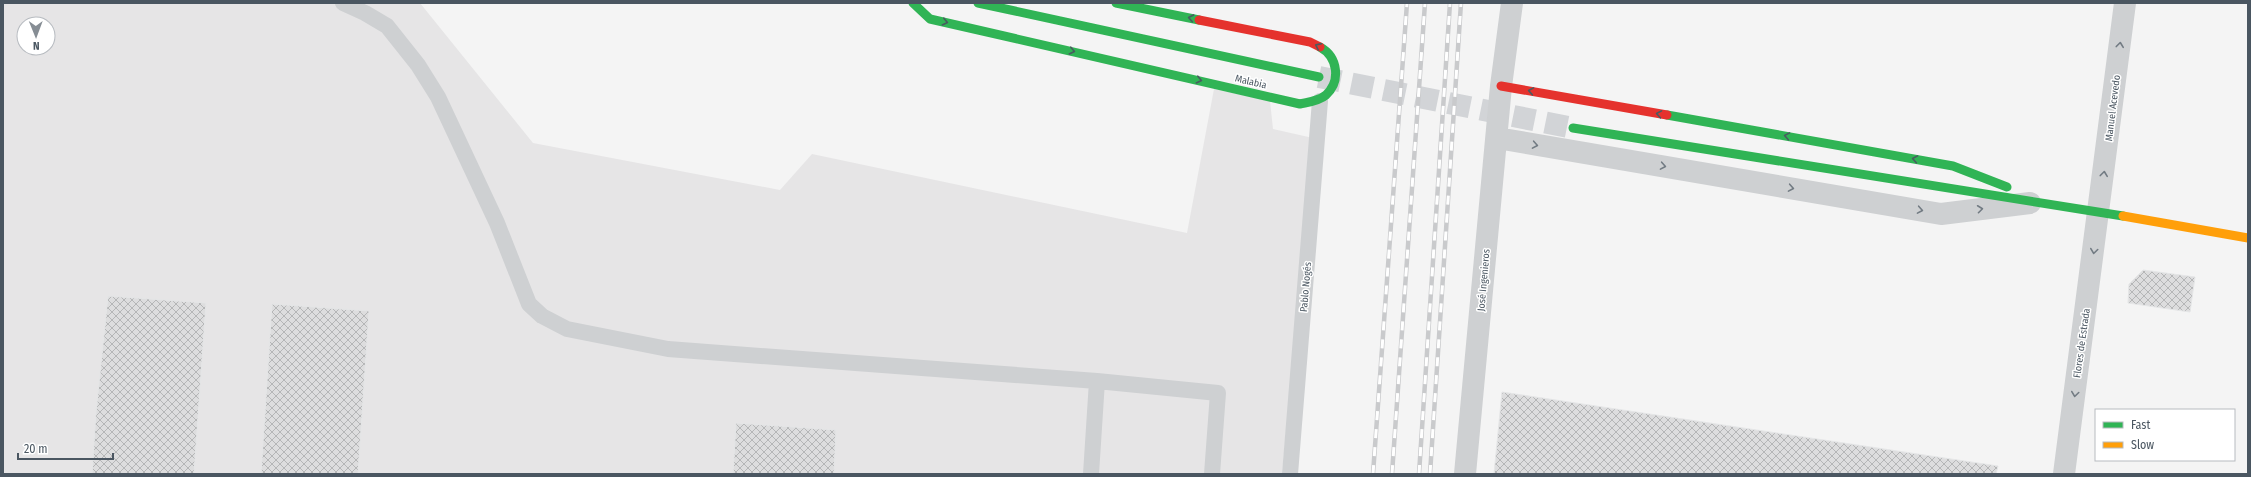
<svg xmlns="http://www.w3.org/2000/svg" width="2251" height="477" font-family="'Fira Sans Condensed',sans-serif">
  <style>
    .education { fill: #e6e5e6; fill-rule: evenodd }
    .building { fill: url(#building-cross-hatch); stroke: #e5e6e7 }
    .lines { fill: none; stroke-linecap: round; stroke-linejoin: round }
    .secondary-tunnel { stroke: #d2d4d7; stroke-width: 22; stroke-dasharray: 22 11; stroke-linecap: butt }
    .lane { stroke: #ced0d2; stroke-width: 16 }
    .street { stroke: #ced0d2; stroke-width: 22 }
    .fast { stroke: #30b455; stroke-width: 9 }
    .slow { stroke: #ff9f0a; stroke-width: 9 }
    .jam { stroke: #e5322d; stroke-width: 9 }
    .rail-casing { stroke: #c9cacc; stroke-width: 4.5 }
    .rail { stroke: #fff; stroke-width: 3; stroke-dasharray: 9; stroke-linecap: butt }
    .oneway { stroke: #495b60 }
    .oneway2 { stroke: #727b83 }
    .labels { text-anchor: middle; stroke-width: 3; stroke-linejoin: round; paint-order: stroke }
    .street-label { font-size: 10px; fill: #4a5661; stroke: #fff }
  </style>
  <defs>
    <pattern id="building-cross-hatch" width="8" height="8" patternUnits="userSpaceOnUse"><rect width="8" height="8" fill="#ddddde"/><path d="M0 0l8 8M0 8l8-8" fill="none" stroke="#b5b6b7"/></pattern>
  </defs>
  <rect width="100%" height="100%" fill="#f4f4f4"/>
  <!-- education -->
  <path class="education" d="M3,3H420L533,143L780,190L812,154L1187,233L1214,89L1270,101L1273,129L1313,138L1282,474H3ZM24,24H48V48H24Z"/>
  <!-- building -->
  <path class="building" d="M2143,270L2195,277L2190,312L2128,303L2129,284Z
    M108,296L206,303L194,474H92L96,412Z
    M272,304L369,311L358,474H261Z
    M1502,392L1998,466L1996,474H1494Z
    M736,423L836,430L834,474H733Z"/>
  <g class="lines">
    <!-- secondary-tunnel -->
    <path class="secondary-tunnel" d="M1319,77L1573,128"/>
    <!-- lane -->
    <path class="lane" d="M343,3L365,13L387,26L418,65L438,97L497,223L529,304L542,316L567,329L668,349L1097,381L1218,393L1212,474
      M1091,474L1097,381
      M1290,474L1320,101"/>
    <!-- street -->
    <path class="street" d="M1497,138L1941,214L2030,203
      M1465,474L1501,86L1512,3
      M2064,474L2125,3"/>
    <!-- fast -->
    <path class="fast" d="M913,3L930,19L1300,104C1309,102 1319,101 1326,95C1341,81 1338,57 1320,47
      M978,3L1319,77
      M1116,3L1199,20
      M1667,115L1953,166L2007,187
      M1573,128L2123,216"/>
    <!-- slow -->
    <path class="slow" d="M2123,216L2248,238"/>
    <!-- jam -->
    <path class="jam" d="M1199,20L1310,42L1320,47
      M1501,86L1667,115"/>
    <!-- rail casing -->
    <g class="rail-casing">
      <path id="rail" d="M1373,474L1407,3
        M1392,474L1425,3
        M1419,474L1450,3
        M1430,474L1461,3"/>
    </g>
    <!-- rail -->
    <use href="#rail" class="rail"/>
  </g>
  <!-- one-way arrows -->
  <defs><path id="oneway-chevron" d="M-2-3.5L2.5 0L-2 3.5" fill="none" stroke-width="1.6" stroke-linecap="round" stroke-linejoin="round"/></defs>
  <g class="oneway">
    <use href="#oneway-chevron" transform="translate(1191 18) rotate(-169)"/>
    <use href="#oneway-chevron" transform="translate(945 22) rotate(13)"/>
    <use href="#oneway-chevron" transform="translate(1318 46) rotate(-154)"/>
    <use href="#oneway-chevron" transform="translate(1072 51) rotate(13)"/>
    <use href="#oneway-chevron" transform="translate(1199 80) rotate(13)"/>
    <use href="#oneway-chevron" transform="translate(1531 91) rotate(-170)"/>
    <use href="#oneway-chevron" transform="translate(1659 114) rotate(-170)"/>
    <use href="#oneway-chevron" transform="translate(1787 136) rotate(-170)"/>
    <use href="#oneway-chevron" transform="translate(1915 159) rotate(-170)"/>
  </g>
  <g class="oneway2">
    <use href="#oneway-chevron" transform="translate(2120 45) rotate(-83)"/>
    <use href="#oneway-chevron" transform="translate(1535 145) rotate(10)"/>
    <use href="#oneway-chevron" transform="translate(1663 166) rotate(10)"/>
    <use href="#oneway-chevron" transform="translate(2104 174) rotate(-83)"/>
    <use href="#oneway-chevron" transform="translate(1791 188) rotate(10)"/>
    <use href="#oneway-chevron" transform="translate(1980 209) rotate(-7)"/>
    <use href="#oneway-chevron" transform="translate(1920 210) rotate(10)"/>
    <use href="#oneway-chevron" transform="translate(2094 251) rotate(98)"/>
    <use href="#oneway-chevron" transform="translate(2075 394) rotate(98)"/>
  </g>
  <g class="labels">
    <!-- street labels -->
    <g class="street-label">
      <text transform="translate(1251 81) rotate(13)" y="4">Malabia</text>
      <text transform="translate(2112 108) rotate(-83)" y="4">Manuel Acevedo</text>
      <text transform="translate(1483 280) rotate(-85)" y="4">José Ingenieros</text>
      <text transform="translate(1305 287) rotate(-85)" y="4">Pablo Nogés</text>
      <text transform="translate(2081 343) rotate(-82)" y="4">Flores de Estrada</text>
    </g>
  </g>
  <!-- border -->
  <rect width="2251" height="477" fill="none" stroke="#4a5661" stroke-width="8"/>
  <!-- legend -->
  <rect x="2095" y="409" width="140" height="52" fill="#ffffff" stroke="#b7bbc0"/>
  <rect x="2103" y="422" width="20" height="6" fill="#30b455" stroke="#b7bbc0"/>
  <text x="2131" y="429" font-size="12" fill="#4a5661">Fast</text>
  <rect x="2103" y="442" width="20" height="6" fill="#ff9f0a" stroke="#b7bbc0"/>
  <text x="2131" y="449" font-size="12" fill="#4a5661">Slow</text>
  <!-- north arrow -->
  <g transform="translate(36 36) rotate(179)"><circle r="19" fill="#ffffff" stroke="#b7bbc0"/>
  <path d="M0-3L7 15L0 10L-7 15Z" fill="#868d94"/>
  <text y="-6" font-size="11" font-weight="bold" text-anchor="middle" fill="#4a5661">N</text>
  </g>
  <!-- scale -->
  <path d="M18 453v6h95v-6" fill="none" stroke="#4a5661" stroke-width="2"/>
  <text x="24" y="453" font-size="12" fill="#4a5661" stroke="#ffffff" stroke-width="3" paint-order="stroke">20 m</text>
</svg>
